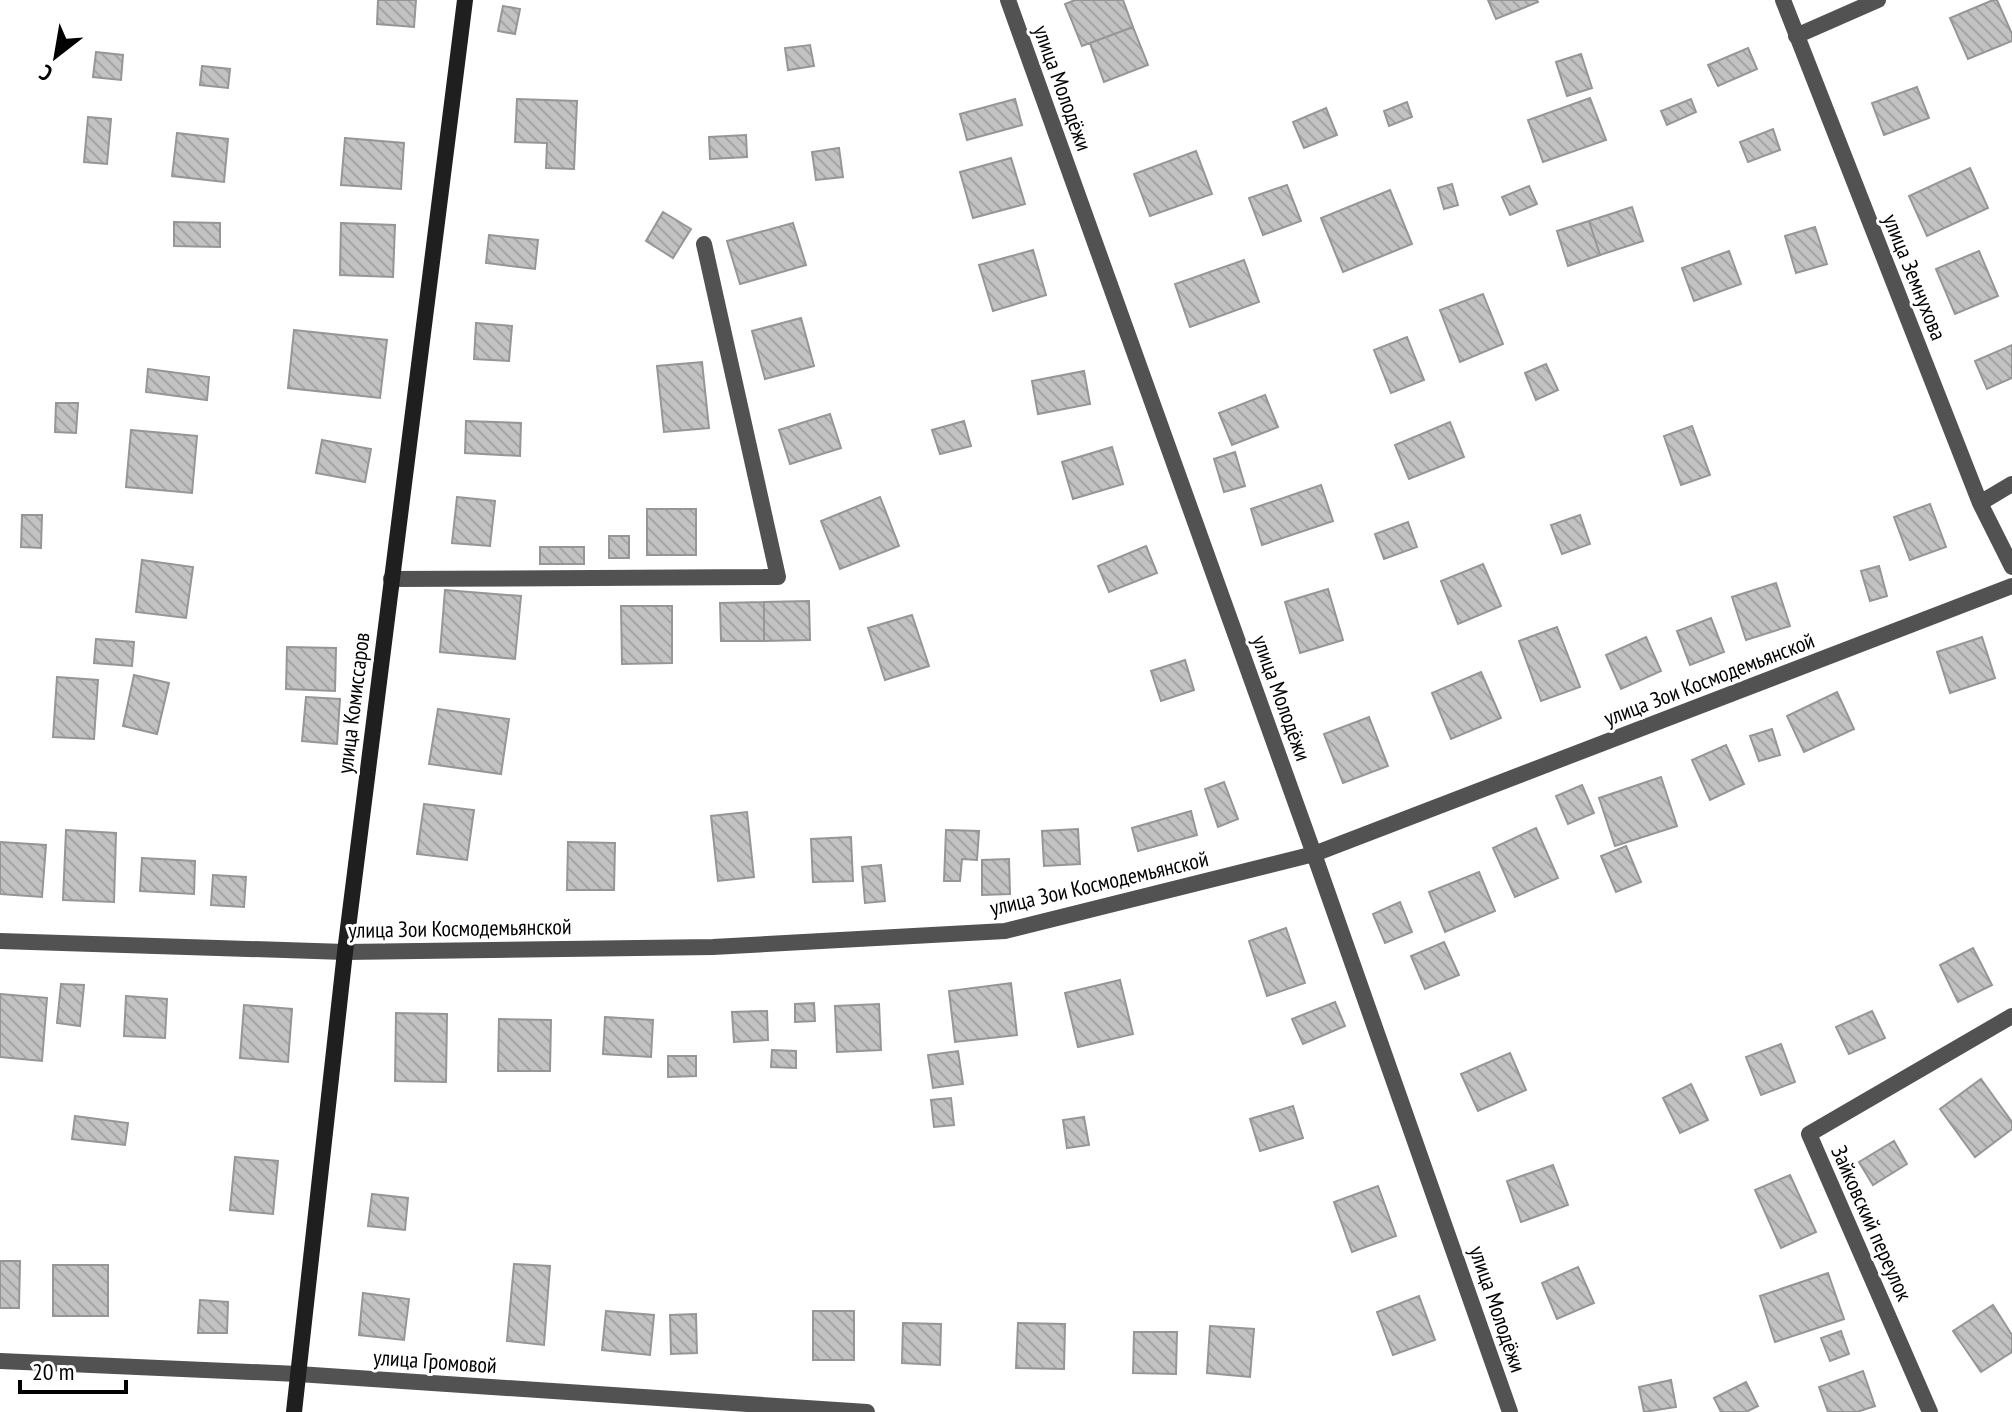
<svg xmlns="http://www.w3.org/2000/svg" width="2012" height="1412" font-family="'PT Sans Narrow',sans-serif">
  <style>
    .building { fill: url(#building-back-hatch); stroke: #969696; stroke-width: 2 }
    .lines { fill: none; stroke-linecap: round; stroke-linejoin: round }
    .service { stroke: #525252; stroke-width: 16 }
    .minor { stroke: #525252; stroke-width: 16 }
    .secondary { stroke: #1f1f1f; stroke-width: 16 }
    .labels { text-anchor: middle; stroke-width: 6; stroke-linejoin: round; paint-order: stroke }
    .street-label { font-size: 22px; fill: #000; stroke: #fff }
  </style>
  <defs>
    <pattern id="building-back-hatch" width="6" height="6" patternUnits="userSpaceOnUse" patternTransform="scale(2)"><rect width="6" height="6" fill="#c2c2c2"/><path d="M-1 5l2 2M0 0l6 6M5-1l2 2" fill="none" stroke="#a5a5a5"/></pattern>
  </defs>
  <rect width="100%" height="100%" fill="#fff"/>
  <!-- building -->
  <path class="building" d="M378,0H416L414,27L377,24Z
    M1075,0H1123L1133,27L1082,46L1065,4Z
    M1488,0H1537L1538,2L1496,19Z
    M1993,0H1997L2012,34V41L1968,59L1950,18Z
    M503,6L520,9L515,34L498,31Z
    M1133,27L1148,65L1104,82L1090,43Z
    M810,45L814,66L788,70L785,48Z
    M1748,48L1757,69L1718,86L1708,65Z
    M96,52L123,55L121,80L93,77Z
    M1581,54L1592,88L1567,96L1556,62Z
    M202,66L230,69L228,88L200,85Z
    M1917,87L1929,118L1884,135L1872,103Z
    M1590,98L1606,140L1543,162L1528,120Z
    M517,99L577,101L574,169L546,168L547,143L515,142Z
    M1015,99L1022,125L967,140L960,114Z
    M1691,99L1696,112L1667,125L1661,111Z
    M1407,102L1412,117L1389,126L1384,111Z
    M1326,108L1337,135L1304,148L1293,122Z
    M88,117L111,119L107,164L84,162Z
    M1773,129L1780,150L1748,162L1740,142Z
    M177,133L228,139L224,182L172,176Z
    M746,135L747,157L710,159L709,137Z
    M345,138L404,143L401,189L341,185Z
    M839,148L843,177L816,180L812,152Z
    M1196,151L1212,194L1150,216L1134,174Z
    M1011,158L1025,204L973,218L960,172Z
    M1970,168L1988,208L1927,236L1909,196Z
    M1452,184L1458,205L1444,209L1438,188Z
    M1287,185L1301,221L1263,235L1249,198Z
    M1529,186L1537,204L1510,215L1502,197Z
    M1390,190L1412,244L1343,272L1321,218Z
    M1632,207L1643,241L1600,255L1589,221Z
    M663,212L691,229L673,258L646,241Z
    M1589,221L1600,255L1568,266L1557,231Z
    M174,222L220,223V247L174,246Z
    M341,223L395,225L393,277L340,275Z
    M793,223L806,265L740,284L727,241Z
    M1815,227L1827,264L1796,273L1785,236Z
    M489,235L538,240L535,269L486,263Z
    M1033,250L1046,295L993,311L979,265Z
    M1729,251L1741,284L1694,301L1682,268Z
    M1979,251L1998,296L1955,314L1936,269Z
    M1244,260L1259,302L1190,327L1175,284Z
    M1483,294L1503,344L1460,362L1440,310Z
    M801,318L814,366L765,379L752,331Z
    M476,323L512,326L509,361L474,359Z
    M294,330L387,340L380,398L288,388Z
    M1407,337L1424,380L1391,393L1374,350Z
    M2012,345V378L1987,389L1975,361Z
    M702,362L709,428L664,432L657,366Z
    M1546,364L1558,390L1536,400L1525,373Z
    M148,369L209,377L207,400L146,392Z
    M1084,371L1090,404L1038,414L1032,381Z
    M1265,395L1278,427L1232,445L1219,413Z
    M56,403H78L76,433L55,432Z
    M830,414L841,448L790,464L779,430Z
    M466,421L521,423L520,456L465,453Z
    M964,421L971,446L940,454L932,430Z
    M1450,422L1464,457L1409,479L1395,445Z
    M1692,426L1710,475L1681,485L1664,436Z
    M131,430L197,436L192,493L126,487Z
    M322,440L371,449L365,482L316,473Z
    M1112,447L1123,484L1073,499L1062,462Z
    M1235,452L1245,486L1224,492L1214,459Z
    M1321,485L1333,521L1262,545L1251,509Z
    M457,497L495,501L490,546L452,543Z
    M880,497L899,546L840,569L821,521Z
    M1930,504L1946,547L1910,560L1894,517Z
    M647,509H696V555H647Z
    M22,515H42L41,548L21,547Z
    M1580,515L1590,544L1562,554L1551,525Z
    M1408,522L1417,547L1384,559L1375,534Z
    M609,536H629V558H609Z
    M1146,546L1157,573L1109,592L1098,566Z
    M540,547H584V564H540Z
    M142,560L193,567L186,618L136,612Z
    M1483,564L1501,606L1458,624L1441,581Z
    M1879,566L1887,596L1870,601L1861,571Z
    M1776,583L1790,626L1746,640L1732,597Z
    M1328,589L1343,640L1300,653L1285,602Z
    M445,590L521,596L515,659L440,652Z
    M809,601L810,640L764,641V602Z
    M764,602V641H721L720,603Z
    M621,606H672V663L622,664Z
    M912,615L929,666L885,680L868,628Z
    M1711,618L1724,652L1690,665L1677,631Z
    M1557,627L1580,687L1541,701L1519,641Z
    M1646,637L1661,671L1621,689L1606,655Z
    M1982,637L1995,678L1950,693L1937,652Z
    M96,639L134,642L132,666L94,663Z
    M287,647L336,648L335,691L286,689Z
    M1185,660L1194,690L1161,701L1151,671Z
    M1481,672L1501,718L1451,739L1432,693Z
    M134,675L169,683L157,734L123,726Z
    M57,677L98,680L94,739L53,737Z
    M1837,692L1854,729L1804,752L1787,716Z
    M306,697L340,699L337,744L302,741Z
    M438,709L509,719L501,774L429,764Z
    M1369,717L1388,766L1343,783L1324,734Z
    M1772,729L1780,755L1759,761L1750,736Z
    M1726,745L1744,784L1710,800L1692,760Z
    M1661,777L1677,826L1615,846L1599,798Z
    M1224,782L1238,819L1218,827L1205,789Z
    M1582,785L1594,813L1568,824L1556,796Z
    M424,804L474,810L467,860L417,854Z
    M1191,811L1197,835L1138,851L1132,828Z
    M747,812L754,877L718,881L711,816Z
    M1536,828L1558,878L1515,897L1493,848Z
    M1078,829L1080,864L1044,866L1042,831Z
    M66,830L116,833L114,902L63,900Z
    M946,830L979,831L977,860L962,859L960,881H944Z
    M851,837L853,881L813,882L811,839Z
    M0,842L46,845L42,897L0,894Z
    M568,842L615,843L614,890H567Z
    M1626,846L1641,882L1616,892L1601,856Z
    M142,858L195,861L194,894L140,891Z
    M1009,859L1010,894L982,895V860Z
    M881,865L885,901L865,903L862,867Z
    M1479,872L1495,911L1445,932L1429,892Z
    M213,875L246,877L244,907L211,905Z
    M1400,902L1412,932L1385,943L1373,914Z
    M1286,928L1305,983L1267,996L1249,941Z
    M1444,942L1459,975L1425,989L1411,956Z
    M1973,948L1992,985L1958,1002L1940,965Z
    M1120,980L1133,1034L1078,1047L1065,993Z
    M1011,983L1017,1035L955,1042L949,991Z
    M61,984L84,985L80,1026L57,1023Z
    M0,994L47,998L42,1061L0,1057Z
    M126,996L167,999L165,1038L124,1036Z
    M1335,1002L1345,1026L1303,1044L1292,1019Z
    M814,1003L815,1021L795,1022V1004Z
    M879,1004L881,1050L837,1052L835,1006Z
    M244,1005L292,1009L288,1062L240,1058Z
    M767,1011L768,1040L734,1042L732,1012Z
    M1872,1011L1885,1038L1849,1054L1836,1027Z
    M396,1013L447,1014L446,1082L395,1081Z
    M605,1017L653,1020L651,1057L603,1054Z
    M499,1019L551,1020L550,1071H498Z
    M1781,1044L1795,1082L1761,1095L1746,1057Z
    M772,1050L796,1051V1068L771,1067Z
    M958,1051L963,1084L933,1088L928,1055Z
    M1510,1053L1526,1090L1478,1111L1461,1074Z
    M668,1056H696V1076L668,1077Z
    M1981,1079L2012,1122V1129L1975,1157L1940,1109Z
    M1691,1084L1708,1120L1680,1133L1663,1098Z
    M951,1098L954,1125L934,1127L931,1100Z
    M1293,1106L1303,1138L1260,1151L1250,1119Z
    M75,1116L128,1123L125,1145L72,1139Z
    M1084,1117L1089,1145L1067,1148L1063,1120Z
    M1894,1141L1907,1164L1873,1185L1859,1162Z
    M235,1157L278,1161L273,1214L230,1210Z
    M1553,1165L1568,1205L1521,1222L1507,1181Z
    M1790,1175L1816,1232L1781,1248L1755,1190Z
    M1378,1186L1396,1236L1352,1252L1334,1202Z
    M372,1194L408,1198L405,1230L368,1226Z
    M0,1261H20L19,1308H0Z
    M514,1264L550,1266L544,1345L507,1341Z
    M53,1265H108V1316H53Z
    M1578,1267L1594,1303L1557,1319L1542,1283Z
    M1828,1273L1844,1319L1775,1342L1760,1296Z
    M363,1293L409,1299L404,1340L359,1335Z
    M1419,1296L1435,1340L1393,1355L1377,1312Z
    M200,1300L228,1302L227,1333H198Z
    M1993,1305L2012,1335V1352L1981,1372L1953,1331Z
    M606,1311L654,1315L650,1355L602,1350Z
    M813,1311H854V1360H813Z
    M696,1314L697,1353L671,1354L670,1315Z
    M903,1323L941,1324L940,1365L902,1363Z
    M1018,1323L1065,1324L1064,1369L1016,1368Z
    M1210,1326L1254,1329L1250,1377L1207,1373Z
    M1841,1331L1849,1354L1830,1361L1821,1338Z
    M1134,1332H1177L1176,1374L1133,1373Z
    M1863,1371L1875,1406L1857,1412H1828L1819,1387Z
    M1671,1380L1676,1407L1644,1412L1639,1387Z
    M1746,1382L1758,1406L1746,1412H1721L1714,1398Z"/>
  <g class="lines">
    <!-- service -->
    <path class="service" d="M391,579L778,577L704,244"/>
    <!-- minor -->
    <path class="minor" d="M1008,0L1314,854L1510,1412
      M1783,0L1980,503L2012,567
      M1796,36L1878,0
      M1980,503L2012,484
      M0,941L345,952L713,947L1005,931L1314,854L2012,586
      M0,1361L298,1374L867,1412
      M1930,1412L1809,1134L2012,1016"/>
    <!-- secondary -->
    <path class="secondary" d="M294,1412L345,952L465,0"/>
  </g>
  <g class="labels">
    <!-- street labels -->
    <g class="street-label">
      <text transform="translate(1063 88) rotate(70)" y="8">улица Молодёжи</text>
      <text transform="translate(1915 277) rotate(68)" y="8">улица Земнухова</text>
      <text transform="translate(1709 679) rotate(-21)" y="8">улица Зои Космодемьянской</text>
      <text transform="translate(1282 698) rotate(70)" y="8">улица Молодёжи</text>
      <text transform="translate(353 703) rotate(-83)" y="8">улица Комиссаров</text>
      <text transform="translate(1099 883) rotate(-13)" y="8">улица Зои Космодемьянской</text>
      <text transform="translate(460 928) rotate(-1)" y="8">улица Зои Космодемьянской</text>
      <text transform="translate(1872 1223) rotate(66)" y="8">Зайковский переулок</text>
      <text transform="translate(1498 1309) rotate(71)" y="8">улица Молодёжи</text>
      <text transform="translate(435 1361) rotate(4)" y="8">улица Громовой</text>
    </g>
  </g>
  <!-- north arrow -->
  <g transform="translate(56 56) rotate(211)" stroke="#ffffff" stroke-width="6" paint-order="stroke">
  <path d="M0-6L14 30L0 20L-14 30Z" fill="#000000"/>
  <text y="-12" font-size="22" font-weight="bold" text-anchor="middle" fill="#000000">С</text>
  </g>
  <!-- scale -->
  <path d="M20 1380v12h106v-12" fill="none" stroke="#000000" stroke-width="4"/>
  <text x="32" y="1380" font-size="24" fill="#000000" stroke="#ffffff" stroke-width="6" paint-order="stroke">20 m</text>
</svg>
